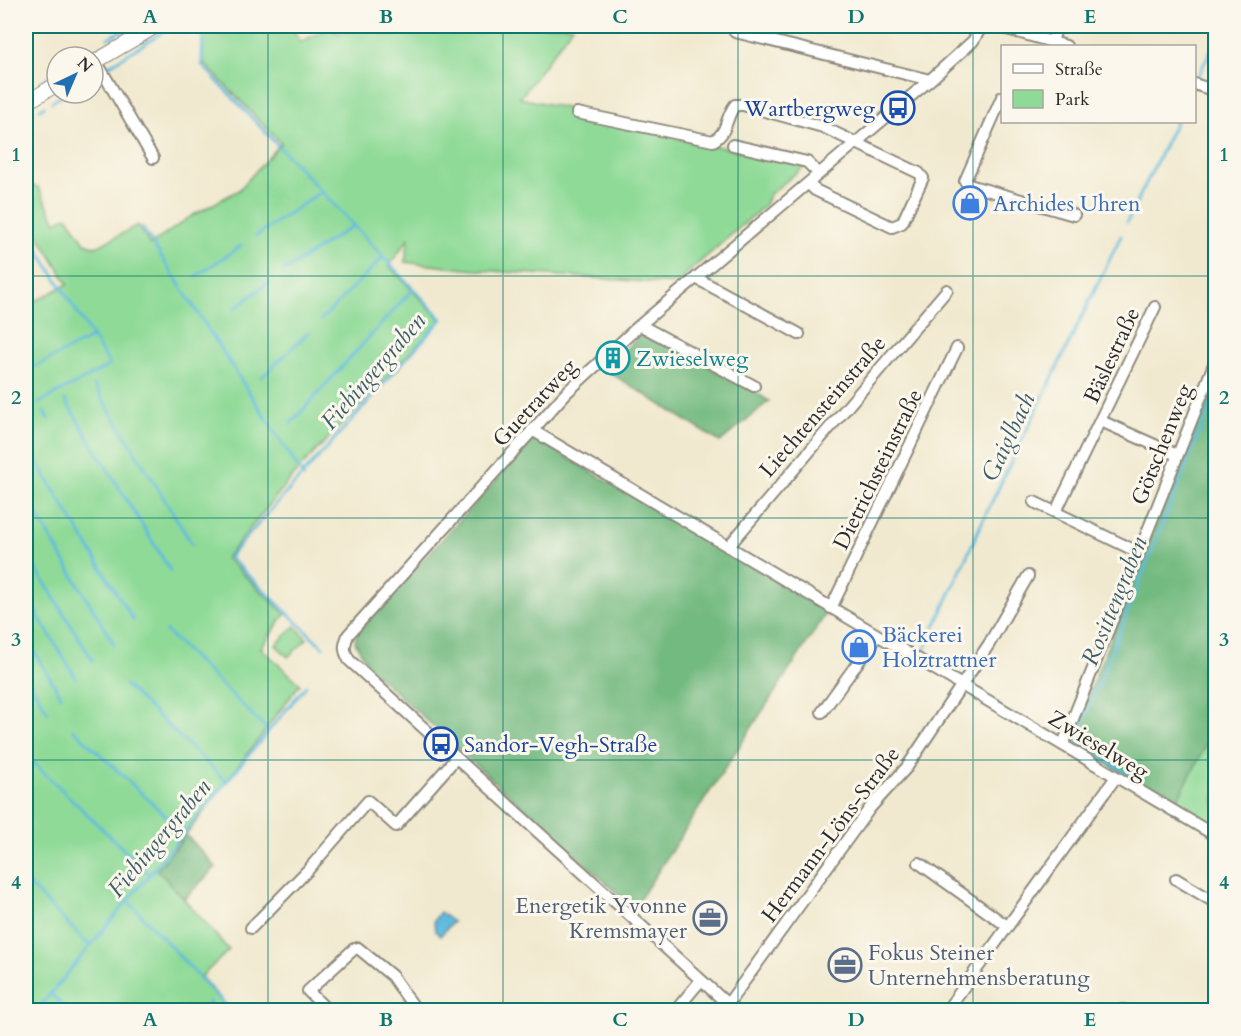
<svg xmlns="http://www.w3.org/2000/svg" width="1241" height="1036" font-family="Cardo,serif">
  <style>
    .green { fill: #8fda97; stroke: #5d8261; stroke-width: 1.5 }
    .forest { fill: #73ba80; stroke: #4f7256; stroke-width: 1.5 }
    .water { fill: #5fbadd; stroke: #457284; stroke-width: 1.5 }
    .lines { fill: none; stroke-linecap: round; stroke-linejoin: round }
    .stream { stroke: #5fbadd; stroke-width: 3 }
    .minor-casing { stroke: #8e8a7d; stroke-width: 14 }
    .tertiary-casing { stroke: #8e8a7d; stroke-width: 16 }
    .minor { stroke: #fff; stroke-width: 10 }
    .tertiary { stroke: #fff; stroke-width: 14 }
    .grid { fill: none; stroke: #0f766e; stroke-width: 1.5; stroke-opacity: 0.55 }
    .labels { text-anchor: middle; stroke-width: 6; stroke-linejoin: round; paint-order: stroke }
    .transit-label { font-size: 22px; fill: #164399; stroke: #fbf7ec; text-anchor: end }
    .shop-label { font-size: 22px; fill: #366cbe; stroke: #fbf7ec; text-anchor: start }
    .street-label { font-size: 22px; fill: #2b2b2b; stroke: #fbf7ec }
    .culture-label { font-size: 22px; fill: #0d838f; stroke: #fbf7ec; text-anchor: start }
    .service-label { font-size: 22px; fill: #4e5e75; stroke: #fbf7ec; text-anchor: end }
    .water-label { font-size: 24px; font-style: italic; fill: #3d5d69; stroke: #fbf7ec }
    .neatline { fill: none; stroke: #0f766e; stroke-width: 2 }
    .grid-label { font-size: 20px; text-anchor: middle; font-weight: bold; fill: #0f766e }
  </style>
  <rect width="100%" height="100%" fill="#fbf7ec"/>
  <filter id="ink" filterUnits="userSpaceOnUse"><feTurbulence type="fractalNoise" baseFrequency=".0167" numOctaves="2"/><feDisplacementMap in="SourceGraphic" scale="12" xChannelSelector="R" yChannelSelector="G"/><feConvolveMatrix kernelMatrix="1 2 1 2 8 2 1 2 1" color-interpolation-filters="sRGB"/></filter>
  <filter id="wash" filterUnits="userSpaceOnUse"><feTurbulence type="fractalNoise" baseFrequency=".008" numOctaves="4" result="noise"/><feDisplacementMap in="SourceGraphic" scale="24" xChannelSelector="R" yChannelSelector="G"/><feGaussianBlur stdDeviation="1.35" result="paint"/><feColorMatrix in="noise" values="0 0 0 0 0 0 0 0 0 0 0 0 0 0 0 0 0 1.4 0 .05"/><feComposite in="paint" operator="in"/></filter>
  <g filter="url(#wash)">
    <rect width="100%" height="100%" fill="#f1e9cf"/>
    <!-- green -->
    <path class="green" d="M203,26H290L301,42L328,28L339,33L376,26H573L520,98L576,110L575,117L806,165L769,195L765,205L675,284L465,269L405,262L409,238L389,266L441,320L297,471L226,558L285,614L261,648L300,684L186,835L216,867L184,899L229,950L201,977L231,1010H26V306L68,284L26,215V185L38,187L56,222L67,216L85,243L97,247L138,225L150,245L190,217L239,190L281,143L202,61Z
      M295,626L307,639L288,657L276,645Z
      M1215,728V831L1174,806Z"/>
    <!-- forest -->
    <path class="forest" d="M644,332L746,386L769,401L720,442L604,369Z
      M1215,374V728L1174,806L1070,741Z
      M535,438L827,612L634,908L370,669L355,642L357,632Z
      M186,835L216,867L184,899L157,870Z"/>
    <!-- water -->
    <path class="water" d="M440,912L453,922L440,936L435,931L434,920Z"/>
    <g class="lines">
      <!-- stream -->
      <path class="stream" d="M203,26L202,65L442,319L229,557L323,647
        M108,38L131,26
        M107,67L171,27
        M93,75L94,74
        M1197,78L1216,40
        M42,81L57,72
        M26,91L29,89
        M52,102L65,93
        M40,109L45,106
        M26,118L33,113
        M1127,222L1176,122
        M142,227L304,477
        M26,229L27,231
        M256,236L322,191
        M32,240L110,365L39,403
        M284,271L354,225
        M196,276L241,246
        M234,309L269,282
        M321,320L383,257
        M26,371L93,337
        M262,377L308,333
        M94,385L192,544
        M65,400L170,570
        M44,411L48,419
        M290,424L413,289
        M26,444L133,620
        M26,497L114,644
        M26,552L93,661
        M26,596L76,678
        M166,631L268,730
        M26,638L61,696
        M924,651L983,520L1121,236
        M26,676L48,712
        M125,685L226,781
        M26,723L31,730
        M73,729L183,832
        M26,762L32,761L149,874
        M1152,789L1079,743L1078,735L1216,391
        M26,882L90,946
        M128,901L230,1010
        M51,994L67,1010
        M26,1000L34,1010
        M37,1010L306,686
        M201,1010L211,1002"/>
    </g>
  </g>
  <g filter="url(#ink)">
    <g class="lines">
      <!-- minor casing -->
      <g class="minor-casing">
        <path id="minor" d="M997,26L1066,46
          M735,32L930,80
          M1052,42L1057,26
          M96,61L153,158
          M1194,84L1216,91
          M1002,97L965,181L969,185L1074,215
          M577,113L713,141C728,133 725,118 735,105H743L823,127L919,173L923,178L902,223L892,227L815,190L808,183
          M733,145L807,162L819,174
          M696,278L799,334
          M640,325L754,386
          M1101,421L1177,455
          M532,430L1216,836
          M1034,502L1138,552
          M1059,505L1155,307
          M728,547L947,290
          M831,608L957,348
          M822,712L877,636
          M1063,744L1216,359
          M919,863L1007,926
          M1176,879L1216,903
          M251,928L308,870L368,801L396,826L456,758
          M727,1005L870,808L907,767L989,644L1028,576
          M327,1010L308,991L354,949L358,948L392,976L416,1010
          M676,1010L701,980
          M734,1010L349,660C343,649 344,646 348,635L567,392L640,325L930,80L973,41L982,26
          M947,1010L1116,777
          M1122,1010H1124"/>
      </g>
      <!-- tertiary casing -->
      <g class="tertiary-casing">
        <path id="tertiary" d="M93,63L156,26
          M26,103L57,84"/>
      </g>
      <!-- minor -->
      <use href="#minor" class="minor"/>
      <!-- tertiary -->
      <use href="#tertiary" class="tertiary"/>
    </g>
  </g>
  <!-- grid -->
  <path class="grid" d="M268,26V1010M503,26V1010M738,26V1010M973,26V1010M26,276H1216M26,518H1216M26,760H1216"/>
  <!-- icons -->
  <defs>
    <g id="bus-ring" transform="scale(1.725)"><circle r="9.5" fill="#fbf7ec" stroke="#1a4fb4" stroke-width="1.5"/><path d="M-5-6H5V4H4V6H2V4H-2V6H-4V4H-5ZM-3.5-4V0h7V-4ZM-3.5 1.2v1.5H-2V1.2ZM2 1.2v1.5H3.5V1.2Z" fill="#1a4fb4"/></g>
    <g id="shop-ring" transform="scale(1.725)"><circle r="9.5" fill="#fbf7ec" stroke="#3f7fe0" stroke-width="1.5"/><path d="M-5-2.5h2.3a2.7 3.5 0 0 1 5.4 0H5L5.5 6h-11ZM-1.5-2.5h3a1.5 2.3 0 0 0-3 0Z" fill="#3f7fe0"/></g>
    <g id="building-ring" transform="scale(1.725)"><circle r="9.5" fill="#fbf7ec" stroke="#0f9aa8" stroke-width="1.5"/><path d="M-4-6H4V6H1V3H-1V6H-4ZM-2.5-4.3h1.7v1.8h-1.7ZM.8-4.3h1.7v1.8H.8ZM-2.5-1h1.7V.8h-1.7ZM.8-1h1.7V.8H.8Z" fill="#0f9aa8"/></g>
    <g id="office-ring" transform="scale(1.725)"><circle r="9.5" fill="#fbf7ec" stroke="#5c6f8a" stroke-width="1.5"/><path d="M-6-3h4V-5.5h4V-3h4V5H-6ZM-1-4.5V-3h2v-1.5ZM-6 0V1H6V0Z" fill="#5c6f8a"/></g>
  </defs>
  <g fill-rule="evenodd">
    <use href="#bus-ring" x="898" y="108"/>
    <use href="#shop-ring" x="970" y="203"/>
    <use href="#building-ring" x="613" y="358"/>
    <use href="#shop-ring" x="859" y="647"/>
    <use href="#bus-ring" x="441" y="744"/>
    <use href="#office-ring" x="710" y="918"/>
    <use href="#office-ring" x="845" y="965"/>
  </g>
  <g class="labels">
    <!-- transit labels -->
    <g class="transit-label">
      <text x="875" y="116">Wartbergweg</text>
      <text x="464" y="752" text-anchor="start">Sandor-Vegh-Straße</text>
    </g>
    <!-- shop labels -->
    <g class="shop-label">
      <text x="993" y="211">Archides Uhren</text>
      <text x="882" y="642">Bäckerei<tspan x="882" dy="25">Holztrattner</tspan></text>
    </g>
    <!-- street labels -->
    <g class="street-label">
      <text transform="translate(1111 355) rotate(-65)" y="8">Bäslestraße</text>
      <text transform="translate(534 402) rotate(-47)" y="8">Guetratweg</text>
      <text transform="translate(822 406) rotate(-49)" y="8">Liechtensteinstraße</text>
      <text transform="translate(1161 444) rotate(-68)" y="8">Götschenweg</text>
      <text transform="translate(877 469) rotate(-64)" y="8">Dietrichsteinstraße</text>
      <text transform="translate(1099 744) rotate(31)" y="8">Zwieselweg</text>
      <text transform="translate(830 834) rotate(-53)" y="8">Hermann-Löns-Straße</text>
    </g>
    <!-- culture labels -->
    <g class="culture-label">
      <text x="636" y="366">Zwieselweg</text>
    </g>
    <!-- service labels -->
    <g class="service-label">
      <text x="687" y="913">Energetik Yvonne<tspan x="687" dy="25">Kremsmayer</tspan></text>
      <text x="868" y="960" text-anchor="start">Fokus Steiner<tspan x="868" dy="25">Unternehmensberatung</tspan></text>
    </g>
    <!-- water labels -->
    <g class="water-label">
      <text transform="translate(373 371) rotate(-49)" y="8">Fiebingergraben</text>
      <text transform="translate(1008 437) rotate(-65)" y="8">Gaiglbach</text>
      <text transform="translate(1114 601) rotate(-68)" y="8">Rosittengraben</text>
      <text transform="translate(159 838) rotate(-50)" y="8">Fiebingergraben</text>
    </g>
  </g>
  <!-- margin -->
  <rect width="1241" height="1036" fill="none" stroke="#fbf7ec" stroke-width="66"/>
  <!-- legend -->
  <rect x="1001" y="45" width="195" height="78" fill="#fbf7ec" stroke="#a8a59f" stroke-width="1.5"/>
  <rect x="1013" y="64" width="30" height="9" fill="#ffffff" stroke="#a8a59f" stroke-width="1.5"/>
  <text x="1055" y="75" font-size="18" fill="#2b2b2b">Straße</text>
  <rect x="1013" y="90" width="30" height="18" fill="#8fda97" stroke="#a8a59f" stroke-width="1.5"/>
  <text x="1055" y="105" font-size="18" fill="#2b2b2b">Park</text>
  <!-- north arrow -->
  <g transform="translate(75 75) rotate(44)"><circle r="28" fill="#fbf7ec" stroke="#a8a59f" stroke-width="1.5"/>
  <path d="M0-4.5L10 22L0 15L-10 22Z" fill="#1f6fb2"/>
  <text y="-9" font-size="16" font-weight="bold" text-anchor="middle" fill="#2b2b2b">N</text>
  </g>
  <rect x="33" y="33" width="1175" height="970" class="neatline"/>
  <g class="grid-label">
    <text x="150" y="23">A</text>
    <text x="386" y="23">B</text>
    <text x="620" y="23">C</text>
    <text x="856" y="23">D</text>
    <text x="1090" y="23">E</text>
    <text x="16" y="161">1</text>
    <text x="1224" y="161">1</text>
    <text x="16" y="404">2</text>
    <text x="1224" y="404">2</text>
    <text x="16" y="646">3</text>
    <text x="1224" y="646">3</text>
    <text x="16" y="889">4</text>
    <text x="1224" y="889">4</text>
    <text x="150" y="1026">A</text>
    <text x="386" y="1026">B</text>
    <text x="620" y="1026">C</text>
    <text x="856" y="1026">D</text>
    <text x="1090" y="1026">E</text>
  </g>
</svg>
